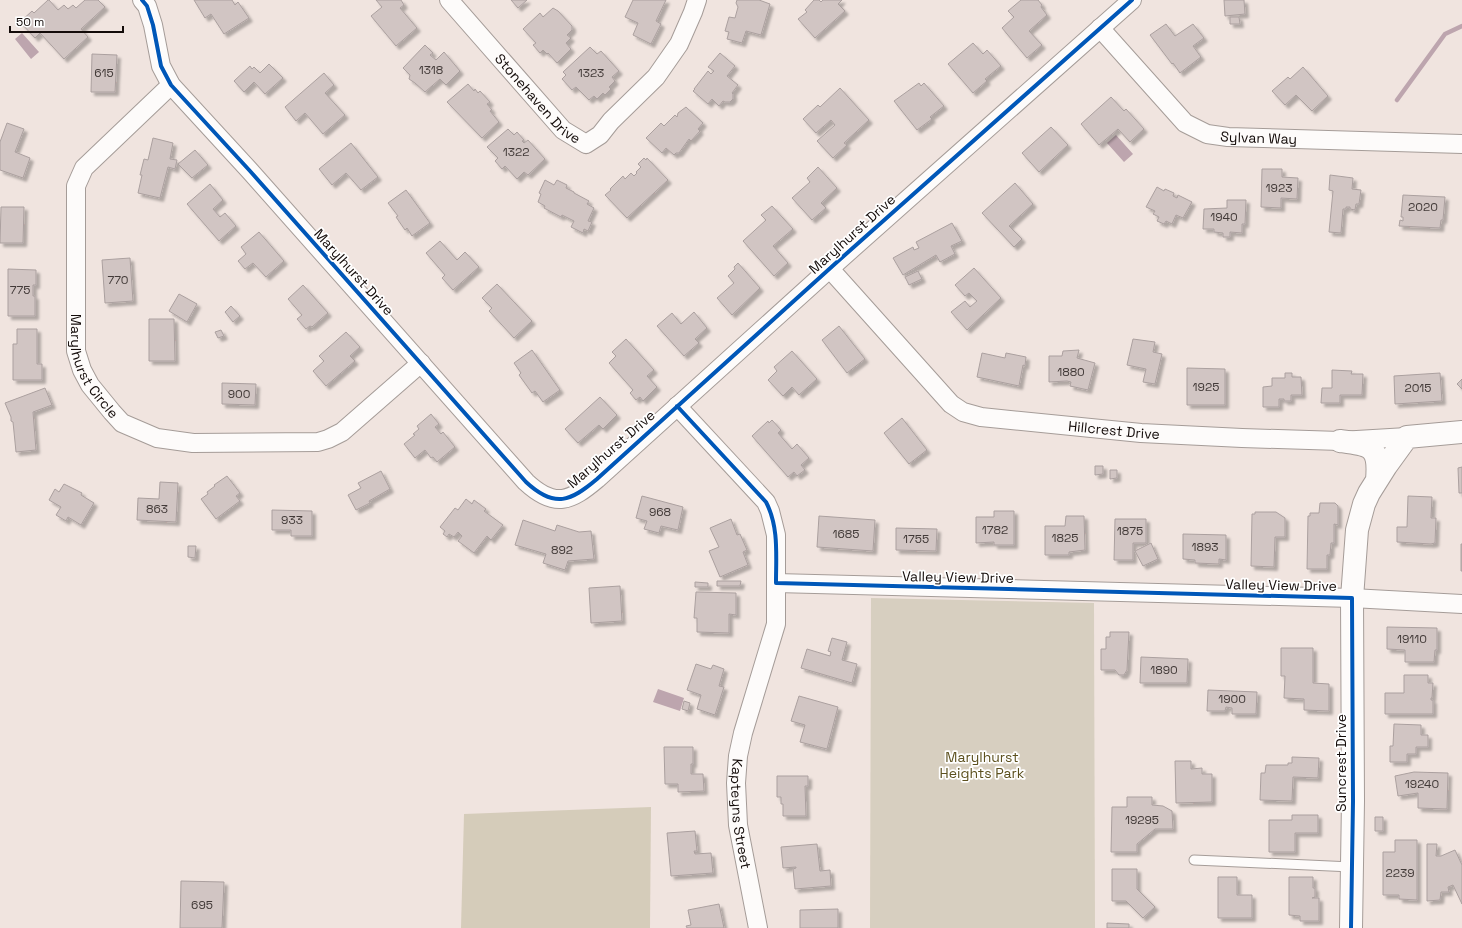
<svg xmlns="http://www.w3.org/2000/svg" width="1462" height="928" font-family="'Space Grotesk',sans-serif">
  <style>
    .green { fill: #d7cfc0 }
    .forest { fill: #d5ccba }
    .water { fill: #bda5ae }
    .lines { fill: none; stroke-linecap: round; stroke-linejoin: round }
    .stream { stroke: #bda5ae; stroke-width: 4.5 }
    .building { fill: #d1c5c3; stroke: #aba09f; filter: url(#shadow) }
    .service-casing { stroke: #a59c98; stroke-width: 11 }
    .minor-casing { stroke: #a59c98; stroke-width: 20 }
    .tertiary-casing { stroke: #a59c98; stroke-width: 24 }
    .service { stroke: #fdfbfa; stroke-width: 9 }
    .minor { stroke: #fdfbfa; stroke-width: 18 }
    .tertiary { stroke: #fdfbfa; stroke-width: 22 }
    .cycleway-casing { stroke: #fff; stroke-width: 6 }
    .cycleway { stroke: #0057b8; stroke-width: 4 }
    .labels { text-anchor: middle; stroke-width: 3.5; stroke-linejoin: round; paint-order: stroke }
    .number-label { font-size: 12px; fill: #423a38 }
    .street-label { font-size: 14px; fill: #130b09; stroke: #fff }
    .park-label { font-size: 14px; fill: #5c501e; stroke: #fff }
  </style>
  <defs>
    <filter id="shadow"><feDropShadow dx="3.5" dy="3.5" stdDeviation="1" flood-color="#0004"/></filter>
  </defs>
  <rect width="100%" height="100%" fill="#f0e4df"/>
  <!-- green -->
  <path class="green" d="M871,598L1094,603L1095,928H870Z"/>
  <!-- forest -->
  <path class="forest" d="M651,807L650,928H461L464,814Z"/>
  <!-- water -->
  <path class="water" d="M22,33L39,52L31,59L15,39Z
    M1116,135L1133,154L1124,162L1107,143Z
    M658,689L684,698L680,711L653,702Z"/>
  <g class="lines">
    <!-- stream -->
    <path class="stream" d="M1397,100L1445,34L1462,26"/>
  </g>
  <!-- building -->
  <path class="building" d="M48,0H49L58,10L64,5L68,9L73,5L76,8L85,0H98L105,7L81,29L88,37L64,59L40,33L35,38L20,22L32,11L34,13Z
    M194,0H232L235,5L238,2L249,18L224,34L211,14L205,18Z
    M376,0H401L404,5L400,8L417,28L396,46L371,16L382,7Z
    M511,0H527L518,8Z
    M633,0H666L656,21L661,24L651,44L633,35L638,23L625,17Z
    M737,0H759L770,4L761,35L746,31L742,43L727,39L729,32L725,31L729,17L735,18L738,7L736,3Z
    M814,0H819L821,2L823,0H842L838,4L845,11L815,38L798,19L807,12L805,10Z
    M1021,0H1038L1042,5L1041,7L1047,15L1029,31L1042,45L1027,58L1002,28L1014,17L1008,11Z
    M1224,0H1244L1245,14L1225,16Z
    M553,8L558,11L572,26V30L567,35L571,38L566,43L571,49L557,63L548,53L547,54L543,50L540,53L533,45L536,43L523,29L540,13L543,17Z
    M1230,17H1239L1240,24H1230Z
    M1166,24L1175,36L1193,24L1204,38L1193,46L1201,57L1180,73L1173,63L1172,64L1150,35Z
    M973,43L983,54L987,50L1001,66L985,79L987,81L973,93L948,64Z
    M425,45L433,53L430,55L436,60L444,52L460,71L446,85L440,79L425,92L415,83L409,79L410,75L403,68Z
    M590,47L597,54L601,51L619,71L612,77L615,81L609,87L611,89L605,95L603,93L597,99L594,96L589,100L576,87L572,90L562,79L566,75L563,72Z
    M720,53L735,66L727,76L738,85L732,93L733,94V99L730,102H725L723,101L719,106L712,99L708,104L693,91L695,89H694L708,71L711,74L714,71L708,67Z
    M92,54L117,55L115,92H91Z
    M269,64L283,78L265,94L254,82L244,92L234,81L250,66L252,69L254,67L260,73Z
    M1303,67L1328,96L1312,111L1296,95L1285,105L1272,91L1288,77L1290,79Z
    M324,73L334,85L325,93L345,115L323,134L305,113L296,121L285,107Z
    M919,83L921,86L924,83L944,106L930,117L932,119L917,130L894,101Z
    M468,84L474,91L475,89L478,93L480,91L490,102L487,104L492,110L490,111L499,122L482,138L447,102Z
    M840,88L869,120L844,143L847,145L833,158L817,141L835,125L831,120L816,133L803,119L818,105L820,107Z
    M1111,97L1124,111L1126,109L1144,129L1130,142L1118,129L1099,145L1081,124Z
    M686,107L703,123L698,129L700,131L691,141L689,139L679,153H676L674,155L666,148L662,153L646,138L661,123L664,126L675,115L677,117L678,113Z
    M7,123L24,129L15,152L30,158L23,178L0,170V142Z
    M1051,127L1068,145L1039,172L1022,153Z
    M508,129L514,135L517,132L524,140L522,141L524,143L528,140L545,159L528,175L524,172L517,179L505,166L502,169L495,161L498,158L487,147Z
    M153,138L173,143L170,159L177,160L175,169L168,167L160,198L138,193L142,175H140L144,159L148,160Z
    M351,143L378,177L361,190L346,173L332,185L319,169Z
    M195,150L208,165L192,178L178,164Z
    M644,158L646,160L647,158L668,180L627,218L605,195L611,190L610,189L623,176L625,179L631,173L634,176L637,173L636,172L641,167L638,164Z
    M818,167L837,188L821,203L826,208L812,220L792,198L810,182L807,178Z
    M1262,169H1282V177L1298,178L1297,199L1281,198V208L1261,207Z
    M1330,175L1353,178L1352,189L1361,190L1359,204H1356L1355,210L1350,209V207H1346V209H1343L1341,233L1329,232L1333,191L1329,190Z
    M545,180L554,185L557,180L567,185L566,188L574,192V193L589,201L587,204L594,208L588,221L592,222L588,231L584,229L583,233L571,227L574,221L562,215L561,217L544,208L545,206L538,202L541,194L539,193Z
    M1015,183L1033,204L1009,226L1022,239L1014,247L982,213Z
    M210,184L223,200L213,209L220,217L225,213L236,226L219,241L187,204Z
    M1157,187L1164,191L1165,189L1174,193L1173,196L1177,198L1178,195L1192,202L1183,218L1176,215L1172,224L1166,221L1164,224L1157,221L1159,217L1153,214L1155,211L1146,207Z
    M406,190L430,223L412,236L407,228L405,230L396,217L398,216L388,203Z
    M1403,195L1445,197L1443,220H1441L1440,228L1399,226L1400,220L1403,221V217H1401Z
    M1227,200H1246L1245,224H1242V233L1230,232V237H1223V233L1214,232V229H1203L1204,209L1227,208Z
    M772,206L793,229L773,246L788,263L774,276L743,241L766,220L761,215Z
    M1,207H24L23,243H0Z
    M952,223L962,241L951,246L955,254L940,262L936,255L903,275L893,258L913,247L914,250L919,248L916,242Z
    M259,232L284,261L266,277L253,263L245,269L238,261L246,254L241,247Z
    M440,241L457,260L465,252L479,267L453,290L442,278L445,275L426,253Z
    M130,258L133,301L105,303L102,260Z
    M738,263L760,288L732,315L717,298L734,283L728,276L735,269L734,267Z
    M974,268L1001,298L967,330L951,312L965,301L970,307L977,301L969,293L965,296L955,285Z
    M8,269L36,270V285H33V296H35V316H8Z
    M918,271L922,279L909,285L905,277Z
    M497,284L532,321L514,338L489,311L492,308L482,298Z
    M303,285L328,313L312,327L310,326L306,329L297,319L302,315L288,299Z
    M179,294L197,304L187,322L169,311Z
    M231,306L240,316L233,322L225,312Z
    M694,312L707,328L695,339L699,343L684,356L657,326L672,313L681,324Z
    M149,319H174L175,361H149Z
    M839,326L865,359L847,373L822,340Z
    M17,329H37V364H42V380H13V344H17Z
    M221,330L224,336L218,338L215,332Z
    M346,332L360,347L350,356L355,361L326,386L313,371L324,361L319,356Z
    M626,339L654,370L647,376L657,387L643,401L640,397L636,400L630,393L633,390L609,363L616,356L612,352Z
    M1133,339L1155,342L1153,352L1162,354L1155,384L1143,382L1146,369L1127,365Z
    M532,350L560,390L543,402L535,391L532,393L519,375L521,373L514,363Z
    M1079,350L1077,358L1095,363L1088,390L1070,386L1071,382L1067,381L1049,382V356H1062L1063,351Z
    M792,351L817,379L799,395L792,387L783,396L768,380L777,371L774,367Z
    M982,353L1005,358L1006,353L1026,357L1025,366L1023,365L1019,386L977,377Z
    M1187,368L1225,369V405H1187Z
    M1332,370L1352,371L1351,374H1363L1362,395H1340V403H1321L1322,388H1332Z
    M1285,373H1292V377H1301L1302,395H1291V401H1284V399H1279V407H1263V387L1272,386V378H1285Z
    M1440,373L1442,401L1395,404L1394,376Z
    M1462,379V389L1457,384Z
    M222,383L256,384L255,405L222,404Z
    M45,388L52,405L33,412L36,450L16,452L13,422L11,421V417L5,403Z
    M600,397L617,415L603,429L599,425L578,443L565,429Z
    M431,414L439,424L435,427L441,434L443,432L455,447L437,462L433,457L431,458L425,450L415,458L404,444L415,435L413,434L419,429L417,426Z
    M902,418L927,450L909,464L884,433Z
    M772,420L781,430L778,433L792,449L797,444L809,458L801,465L805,470L797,476L794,472L788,477L752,436L768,421L769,423Z
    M1095,466H1103V474L1095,475Z
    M1462,467V493H1459L1458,468Z
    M1110,470H1117V478L1110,479Z
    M381,471L390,489L369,501L370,503L356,510L348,495L361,488L358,483Z
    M227,476L240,493L236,496L240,501L216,519L201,499L208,494L207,492L215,486L214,485Z
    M160,482L178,483L176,522L137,520L138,498L159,499Z
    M64,484L82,493L81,495L94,503L81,525L68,517L66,521L56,515L61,507L49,500L55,489L59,492Z
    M642,496L683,507L678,530L661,526L659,533L644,529L647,521L636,518Z
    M1408,496L1432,497L1431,518H1436L1435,543L1431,544L1397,542V527H1407Z
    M466,499L472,504L474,500L486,509L484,511L503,525L491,540L487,536L474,553L458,541L462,536L458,532L454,537L449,534L447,537L443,534L445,531L440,527L455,508L458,510Z
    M1320,503H1335L1338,506V525L1334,524V543H1331L1330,555H1327V569H1307L1308,516H1310V513H1319Z
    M272,510L312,511V536H291V530H272Z
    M994,511H1014V545H994V542L976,543V517H994Z
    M1255,512H1276L1285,518V537H1275L1274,567L1251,566L1252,514H1255Z
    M819,516L875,520L873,551L817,547Z
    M1066,516H1084L1085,550L1069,552V555H1045V526H1065Z
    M731,519L737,535L740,534L747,550L743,552L748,565L720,577L709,551L719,547L710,528Z
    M1115,519H1146V543H1133V560H1114Z
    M523,520L555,531L557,525L579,532L591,531L594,559L568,561L565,570L543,563L546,554L515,545Z
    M896,528L937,529L936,551L896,550Z
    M1183,534L1226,535V560L1219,559V564L1195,563V560L1183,559Z
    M1151,543L1158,559L1143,566L1135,551Z
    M1461,544H1462V571H1461Z
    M188,546H196L195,558L188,557Z
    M717,581H741L740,586H717Z
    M695,582L708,583V587H695Z
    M620,586L622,621L591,623L589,588Z
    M696,592L736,593V615L729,614V633L697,632V618H694Z
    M1387,627L1437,628V650H1435L1434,662H1405V650L1387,649Z
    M1110,632H1129L1127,670L1124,675H1119L1115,670H1101V649H1106V637H1110Z
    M832,638L847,642L842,660L857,664L852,683L801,668L807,649L830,656L831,652L828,651Z
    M1281,648H1313V683L1329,684V711L1304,710V699L1284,698L1285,676H1281Z
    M1141,657L1188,659L1187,683H1140Z
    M696,664L711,669L713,665L724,669L719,686L724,687L715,715L697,709L701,695L687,690Z
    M1404,675H1428V683H1433L1432,698H1431V700H1433V714H1385V693H1404Z
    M1208,690L1257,692L1256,714H1232V708L1226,707L1225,711H1207Z
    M799,696L838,707L827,749L800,742L805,725L791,721Z
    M684,701L690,703L688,711L682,709Z
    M1394,724L1421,725V735H1428V747H1416V754H1407V762H1390V746H1393Z
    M664,747H693V764H691V774H703L704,791L678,792V784H665Z
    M1292,757L1319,758L1318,778L1293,777L1292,801L1260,800L1261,773H1265L1266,765H1288V763H1292Z
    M1175,761H1191V769L1202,768V774H1212V802L1176,803Z
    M1414,772L1448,773L1447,809L1418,808V793L1398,796L1395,776Z
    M777,776H808V786H805L806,816H783V804H781V797H777Z
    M1127,797H1152V805L1163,806L1172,811L1173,829H1155L1137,844V852H1111L1112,807H1127Z
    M1292,815H1318V833H1295V852H1269V820H1292Z
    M1375,817H1383V831H1375Z
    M695,831L697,851H694L695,854L711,853L713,873L671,876L667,833Z
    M1395,840H1417V900L1399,899V895H1383V852H1395Z
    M817,844L820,871L830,870L831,886L795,889L793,869L796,868V867L783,868L781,847Z
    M1427,844H1437L1436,856H1441L1455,850L1462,865V904L1453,885L1448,887L1449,892H1441L1440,900L1427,901Z
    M1112,869H1137V889L1155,907L1143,918L1126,901H1112Z
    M1218,877H1237V895H1252V918H1218Z
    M1289,877H1313V888H1315V897L1312,898H1319V921H1300V916L1289,915Z
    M181,881L224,882L222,928H180Z
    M719,904L724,928H687L686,926L691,925L688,910Z
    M838,909V928H800V910Z
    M1107,923L1129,924V928H1107Z"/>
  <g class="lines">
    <!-- service casing -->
    <g class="service-casing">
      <path id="service" d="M1194,860L1352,867"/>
    </g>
    <!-- minor casing -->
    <g class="minor-casing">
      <g id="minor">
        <path d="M142,0L147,6L153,25L161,66L171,85L250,171L526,482C555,509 571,501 597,479L837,262L1132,0"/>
        <path id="s1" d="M449,0L563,130L586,144L600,135L611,121L656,77L679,44L693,12L697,0"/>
        <path id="s2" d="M1100,28L1185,123L1207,134L1228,137L1462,144"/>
        <path id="s3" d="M171,85L84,168L76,186V351L82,370L90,385L112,412L122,423L157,438L193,443L318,442L328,439L342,432L421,363"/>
        <path id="s4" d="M830,269L951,404L963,412L981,417L1141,433L1242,438L1340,441L1407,437"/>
        <path id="s5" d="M677,406L766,502L770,511L776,535V624L743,733L738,756L736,783L738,825L758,928"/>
        <path d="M776,583L1352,598L1462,604"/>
      </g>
    </g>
    <!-- tertiary casing -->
    <g class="tertiary-casing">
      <path id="tertiary" d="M1340,441C1370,445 1380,445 1377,480
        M1351,928L1353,801L1352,598L1357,530L1364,504L1369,493L1386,466L1407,437L1462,432"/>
    </g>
    <!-- service -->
    <use href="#service" class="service"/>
    <!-- minor -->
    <use href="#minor" class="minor"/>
    <!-- tertiary -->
    <use href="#tertiary" class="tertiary"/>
    <!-- cycleway casing -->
    <g class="cycleway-casing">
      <path id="cycleway" d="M142,0L147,6L153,25L161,66L171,85L250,171L526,482C555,509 571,501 597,479L837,262L1132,0
        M677,406L766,502C779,527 776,555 776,583L1352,598L1353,801L1351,928"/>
    </g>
    <!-- cycleway -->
    <use href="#cycleway" class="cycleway"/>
  </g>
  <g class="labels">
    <!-- number labels -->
    <g class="number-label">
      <text x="431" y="74">1318</text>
      <text x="104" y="77">615</text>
      <text x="591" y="77">1323</text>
      <text x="516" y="156">1322</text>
      <text x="1279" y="192">1923</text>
      <text x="1423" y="211">2020</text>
      <text x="1224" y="221">1940</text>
      <text x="118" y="284">770</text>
      <text x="20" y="294">775</text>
      <text x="1071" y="376">1880</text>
      <text x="1206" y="391">1925</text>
      <text x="1418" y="392">2015</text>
      <text x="239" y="398">900</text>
      <text x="157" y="513">863</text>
      <text x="660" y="516">968</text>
      <text x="292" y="524">933</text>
      <text x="995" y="534">1782</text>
      <text x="1130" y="535">1875</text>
      <text x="846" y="538">1685</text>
      <text x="1065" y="542">1825</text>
      <text x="916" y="543">1755</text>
      <text x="1205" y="551">1893</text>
      <text x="562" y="554">892</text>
      <text x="1412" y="643">19110</text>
      <text x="1164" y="674">1890</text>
      <text x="1232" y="703">1900</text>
      <text x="1422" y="788">19240</text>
      <text x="1142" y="824">19295</text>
      <text x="1400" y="877">2239</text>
      <text x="202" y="909">695</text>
    </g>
    <!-- street labels -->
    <g class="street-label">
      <text dy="5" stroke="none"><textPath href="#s1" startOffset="133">Stonehaven Drive</textPath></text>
      <text dy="5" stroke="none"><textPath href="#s2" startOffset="204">Sylvan Way</textPath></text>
      <text transform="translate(852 234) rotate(-42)" y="5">Marylhurst Drive</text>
      <text transform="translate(354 272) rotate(48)" y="5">Marylhurst Drive</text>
      <text dy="5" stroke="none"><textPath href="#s3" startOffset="325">Marylhurst Circle</textPath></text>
      <text dy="5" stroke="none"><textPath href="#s4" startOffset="348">Hillcrest Drive</textPath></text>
      <text transform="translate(611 449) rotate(-41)" y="5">Marylhurst Drive</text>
      <text transform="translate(958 577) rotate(1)" y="5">Valley View Drive</text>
      <text transform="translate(1281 585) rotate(1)" y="5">Valley View Drive</text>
      <text transform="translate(1341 763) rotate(-90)" y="5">Suncrest Drive</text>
      <text dy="5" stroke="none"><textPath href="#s5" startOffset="450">Kapteyns Street</textPath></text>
    </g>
    <!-- park labels -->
    <g class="park-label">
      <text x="982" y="762">Marylhurst<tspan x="982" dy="16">Heights Park</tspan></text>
    </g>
  </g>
  <!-- scale -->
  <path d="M10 26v6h113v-6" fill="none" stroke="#130b09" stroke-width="2"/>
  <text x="16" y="26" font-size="12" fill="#130b09" stroke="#ffffff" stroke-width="3" paint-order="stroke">50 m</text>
</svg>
